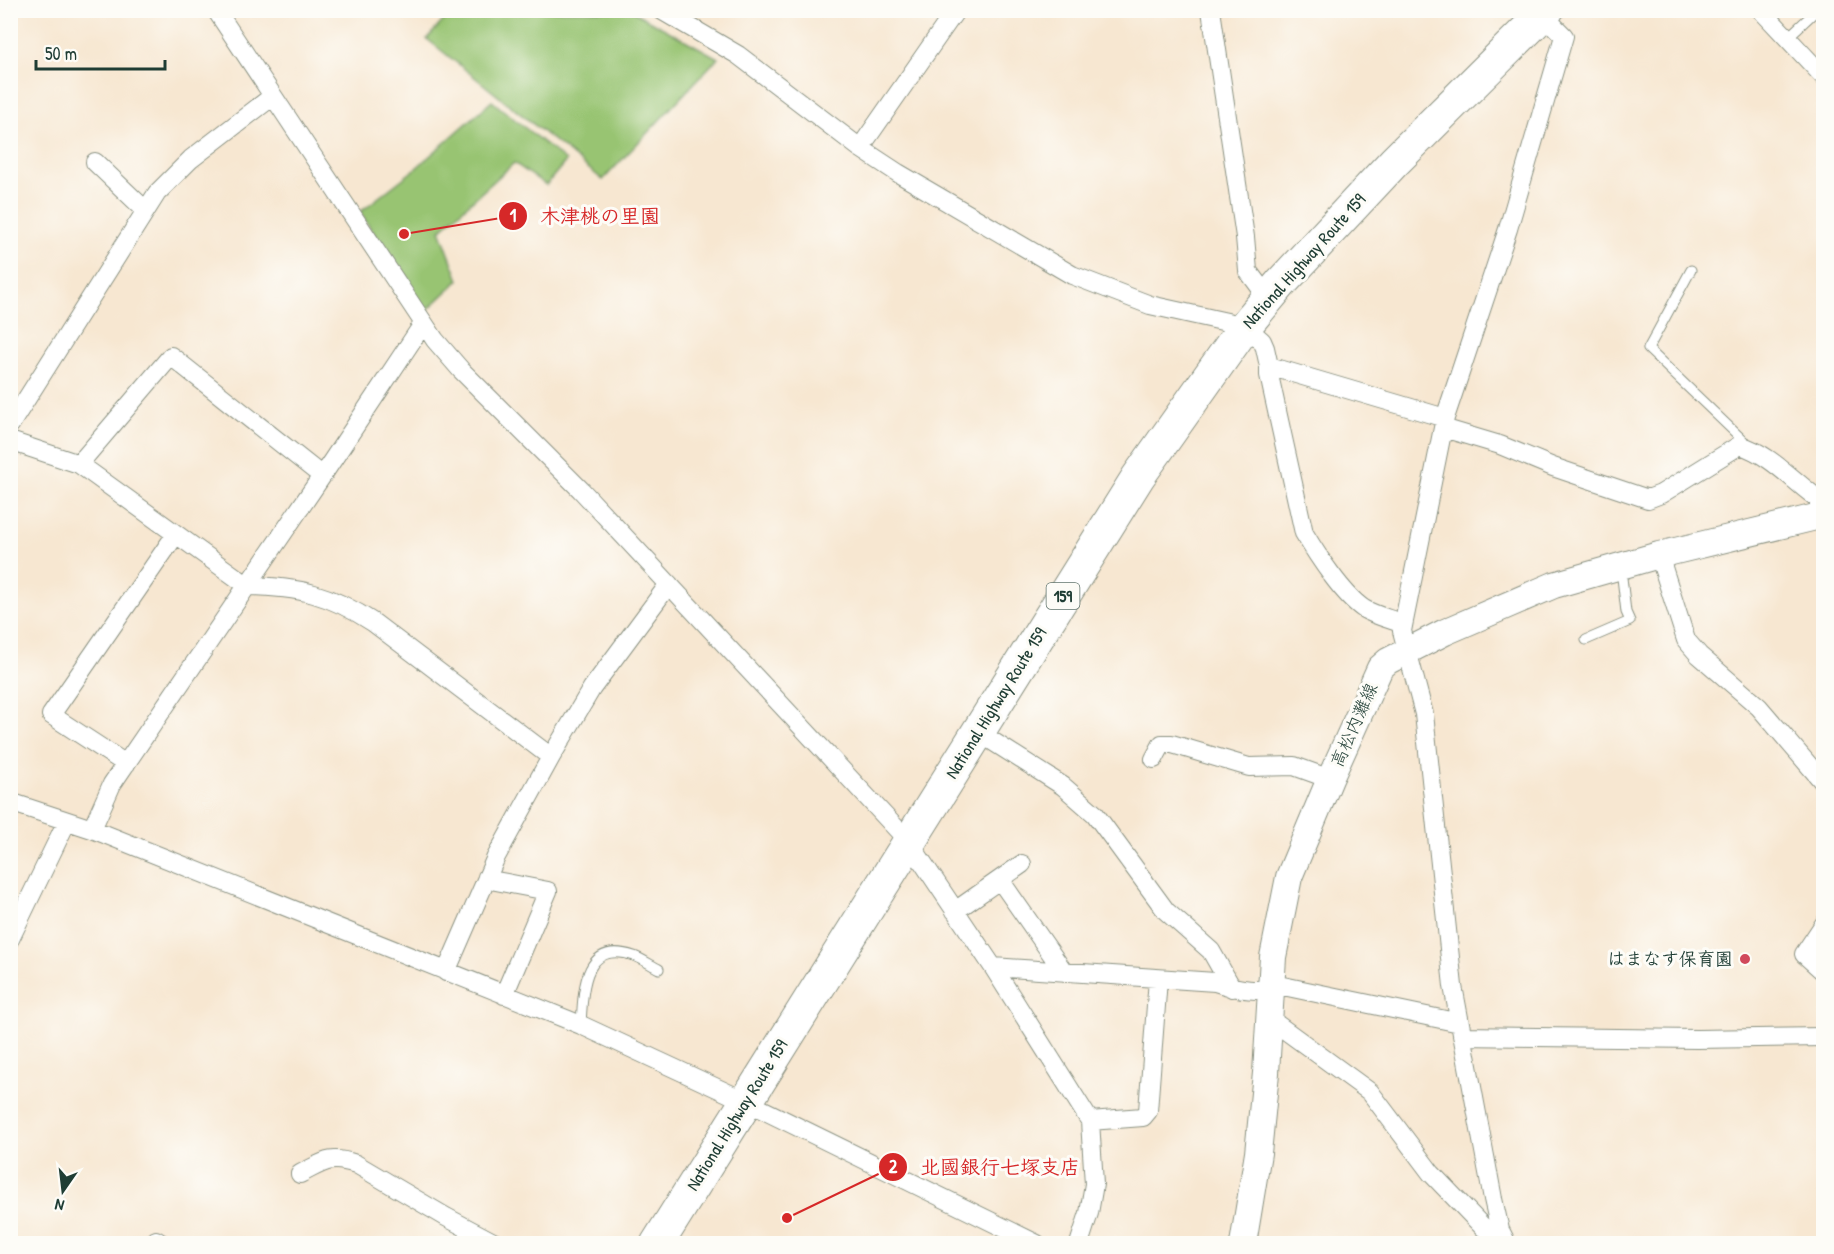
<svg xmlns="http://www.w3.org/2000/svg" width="1834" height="1254" font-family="'Patrick Hand','Klee One',sans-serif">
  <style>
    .green { fill: #98c472; stroke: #5c8053; stroke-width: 1.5 }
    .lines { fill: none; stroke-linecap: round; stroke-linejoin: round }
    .lane-casing { stroke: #8b9282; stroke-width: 11 }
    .street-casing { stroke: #8b9282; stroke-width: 20 }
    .secondary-casing { stroke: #8b9282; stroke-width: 28 }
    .highway-casing { stroke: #8b9282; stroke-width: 35 }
    .lane { stroke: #fff; stroke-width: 9 }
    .street { stroke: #fff; stroke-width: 18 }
    .secondary { stroke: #fff; stroke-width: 26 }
    .highway { stroke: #fff; stroke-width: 33 }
    .poi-dot { fill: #d1495b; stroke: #fdfcf7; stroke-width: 2 }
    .labels { text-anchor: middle; stroke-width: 6; stroke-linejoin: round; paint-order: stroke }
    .shield { fill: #fdfcf7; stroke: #62766e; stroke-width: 1.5 }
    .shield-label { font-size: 16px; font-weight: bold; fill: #1f3d34 }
    .street-label { font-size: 18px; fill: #1f3d34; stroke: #fdfcf7 }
    .poi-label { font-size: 18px; font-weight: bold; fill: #1f3d34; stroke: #fdfcf7; text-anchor: end }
    .leader { fill: none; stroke: #d62828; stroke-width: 2 }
    .callout-dot { fill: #d62828; stroke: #fdfcf7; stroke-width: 2 }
    .mark-label { font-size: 18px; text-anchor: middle; font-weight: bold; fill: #fff }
    .callout-label { font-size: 20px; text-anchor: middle; font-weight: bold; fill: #d62828; stroke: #fdfcf7; stroke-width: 6; stroke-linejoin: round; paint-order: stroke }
  </style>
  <rect width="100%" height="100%" fill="#fdfcf7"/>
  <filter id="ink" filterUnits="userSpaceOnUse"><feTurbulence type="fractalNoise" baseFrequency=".0167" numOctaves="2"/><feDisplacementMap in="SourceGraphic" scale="12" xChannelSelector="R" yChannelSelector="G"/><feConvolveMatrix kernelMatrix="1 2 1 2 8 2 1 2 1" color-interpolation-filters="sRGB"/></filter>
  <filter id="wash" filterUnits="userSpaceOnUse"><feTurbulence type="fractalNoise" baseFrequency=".008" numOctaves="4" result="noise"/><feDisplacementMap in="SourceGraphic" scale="24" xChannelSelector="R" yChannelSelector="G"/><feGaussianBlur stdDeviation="1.35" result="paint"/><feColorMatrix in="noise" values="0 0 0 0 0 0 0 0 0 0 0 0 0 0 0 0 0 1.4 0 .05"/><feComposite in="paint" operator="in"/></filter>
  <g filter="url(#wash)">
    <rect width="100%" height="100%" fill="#f7e7d1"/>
    <!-- green -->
    <path class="green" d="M452,11H632L718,58L603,180L427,39Z
      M492,101L566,161L546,185L514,163L440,230L459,280L424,313L360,212L415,169Z"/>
  </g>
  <g filter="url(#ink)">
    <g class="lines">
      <!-- lane casing -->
      <g class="lane-casing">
        <path id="lane" d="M1786,39L1817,10
          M1691,270L1648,349L1747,444
          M1586,640L1630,621L1626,612L1621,569
          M581,1025C583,991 583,939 634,956C642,959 651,965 659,969"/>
      </g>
      <!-- street casing -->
      <g class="street-casing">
        <path id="street" d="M216,10L435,340L461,370L581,490L909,842L993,967L1215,982C1239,990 1259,993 1283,986L1460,1023
          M661,10L738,55L860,148L898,173L1072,275L1150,305L1245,326L1262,341L1265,348L1269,366V375L1304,533C1317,555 1343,595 1364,609C1376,616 1391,619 1403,624
          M1211,10L1245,237L1248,271L1268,298
          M1761,10L1824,77
          M860,148L956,10
          M95,162L145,210
          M1269,366L1445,418
          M10,425L157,193L191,159L273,96
          M1443,428L1500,445L1553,467L1648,499L1661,494L1740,445C1774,456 1795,484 1824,503
          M10,441L79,464L248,586C300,587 330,594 374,623L551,757
          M79,464L171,356L322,476
          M1659,555L1686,640L1699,655L1759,707L1824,783
          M978,732L1063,786L1095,814L1166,911L1211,951L1232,988
          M1154,759L1162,744H1172L1249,767L1294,766L1330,779
          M126,764L51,715L176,534
          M10,802L92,829L581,1025L745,1101L1037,1244
          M92,829L112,784L322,476L423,324
          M487,877L496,881L548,891L504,995
          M1000,880L1064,972
          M955,911L1022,864
          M1824,924L1804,954L1824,972
          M10,939L67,821
          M993,967L1090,1121L1094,1184L1089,1213L1079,1244
          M446,972L496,857L551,757L592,688L669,584
          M1269,1022L1278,1025L1370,1092L1431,1173L1484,1228L1500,1230
          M1462,1036L1697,1039L1824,1037
          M1090,1121L1143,1117L1148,1111L1158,979
          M300,1174C324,1162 329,1155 356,1164L446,1217L497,1244
          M156,1240L162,1244
          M1507,1244L1500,1230L1493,1199L1453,986L1424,714L1402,631L1445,418L1508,229L1564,36L1543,15"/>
      </g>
      <!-- secondary casing -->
      <g class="secondary-casing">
        <path id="secondary" d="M1243,1244L1258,1153L1266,1073L1273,957L1289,877L1330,779L1380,668L1388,661L1445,632L1554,585L1659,555L1824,515"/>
      </g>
      <!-- highway casing -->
      <g class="highway-casing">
        <path id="highway" d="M657,1244L1138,477L1245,326L1281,283L1394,162L1547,10"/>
      </g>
      <!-- lane -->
      <use href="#lane" class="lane"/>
      <!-- street -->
      <use href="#street" class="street"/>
      <!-- secondary -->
      <use href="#secondary" class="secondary"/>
      <!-- highway -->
      <use href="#highway" class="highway"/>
    </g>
  </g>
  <!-- markers -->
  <circle class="poi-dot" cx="1745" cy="959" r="6"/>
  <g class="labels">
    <!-- shield labels -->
    <rect class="shield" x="1046.5" y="583" width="33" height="26" rx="4.5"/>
    <g class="shield-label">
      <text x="1063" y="602">159</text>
    </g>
    <!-- street labels -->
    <g class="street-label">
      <text transform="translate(1304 261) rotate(-48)" y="6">National Highway Route 159</text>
      <text transform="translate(996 703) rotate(-58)" y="6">National Highway Route 159</text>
      <text transform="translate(1354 725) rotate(-66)" y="6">高松内灘線</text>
      <text transform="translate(737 1115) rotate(-58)" y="6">National Highway Route 159</text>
    </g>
    <!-- poi labels -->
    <g class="poi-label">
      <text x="1733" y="965">はまなす保育園</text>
    </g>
  </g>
  <!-- callouts -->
  <path class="leader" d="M404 234L513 216M787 1218L893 1167"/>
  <g class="callout-dot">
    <circle cx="404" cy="234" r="6"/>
    <circle cx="787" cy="1218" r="6"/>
    <circle cx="513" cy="216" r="15"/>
    <circle cx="893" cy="1167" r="15"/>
  </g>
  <g class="mark-label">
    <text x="513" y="222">1</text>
    <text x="893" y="1173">2</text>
  </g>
  <g class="callout-label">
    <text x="600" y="223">木津桃の里園</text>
    <text x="1000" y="1174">北國銀行七塚支店</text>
  </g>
  <!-- margin -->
  <rect width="1834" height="1254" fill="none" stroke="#fdfcf7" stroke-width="36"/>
  <!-- north arrow -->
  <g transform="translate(63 1191) rotate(194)" stroke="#fdfcf7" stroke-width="4.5" paint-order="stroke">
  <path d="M0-4.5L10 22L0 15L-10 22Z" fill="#1f3d34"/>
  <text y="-9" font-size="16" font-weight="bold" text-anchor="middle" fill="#1f3d34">N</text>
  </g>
  <!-- scale -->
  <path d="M36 60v9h129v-9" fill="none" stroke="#1f3d34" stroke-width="3"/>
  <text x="45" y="60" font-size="18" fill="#1f3d34" stroke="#fdfcf7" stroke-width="4.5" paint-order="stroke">50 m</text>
</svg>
